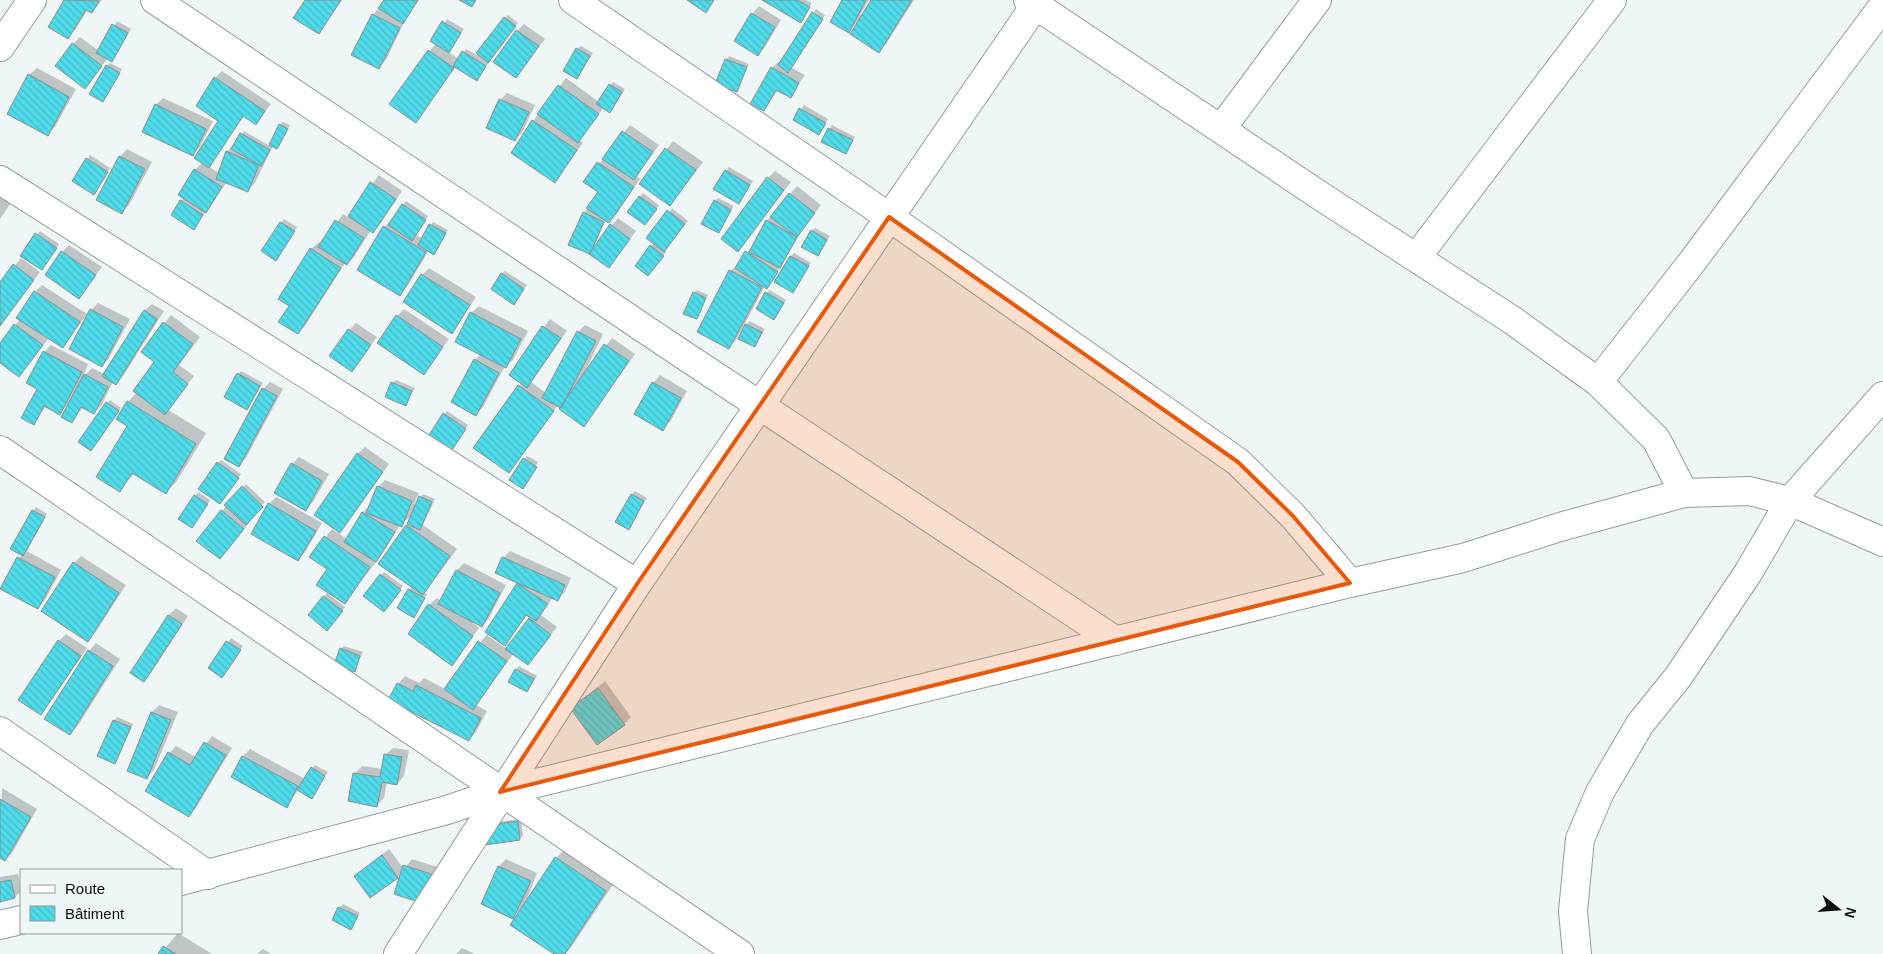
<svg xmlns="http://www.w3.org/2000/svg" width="1883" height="954" font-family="Helvetica,sans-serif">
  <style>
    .shadow { fill: #0003; fill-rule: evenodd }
    .building { fill: url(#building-back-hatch); stroke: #8a9091 }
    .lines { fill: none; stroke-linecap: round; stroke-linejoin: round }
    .minor-casing { stroke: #979d9e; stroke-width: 30 }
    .minor { stroke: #fff; stroke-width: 28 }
    .marked { fill: #e8590c; fill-opacity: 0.2; stroke: #e8590c; stroke-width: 4; stroke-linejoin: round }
  </style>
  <defs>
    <pattern id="building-back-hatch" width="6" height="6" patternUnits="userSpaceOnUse" patternTransform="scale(1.25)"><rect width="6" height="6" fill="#4fdbe9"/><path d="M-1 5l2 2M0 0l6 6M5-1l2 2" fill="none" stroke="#44bbc7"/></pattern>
  </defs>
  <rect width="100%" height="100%" fill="#eff6f6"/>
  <!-- shadow -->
  <path class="shadow" d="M66,0H102L92,12L88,9L75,30L68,37L50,26Z
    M306,0H342L319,33Z
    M385,0H419L405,20L386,60L379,68L373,15Z
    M763,0H806L812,3L800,22Z
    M843,0H869L860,15L862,16L872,0H914L886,44L879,51L857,22L848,31Z
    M759,6L781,20L765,47L758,55L752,14Z
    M816,9L825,15L792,68L805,75L790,96L778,90L764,110L772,68L779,61L781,62Z
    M508,15L518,23L477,79L456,66L416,121L391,104L436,43L447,19L464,29L448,52L459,59L466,49L477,55Z
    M117,21L131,29L115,57L112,60L108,58L85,87L73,44L80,37L99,51Z
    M524,24L545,39L516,76L517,31Z
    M581,46L593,53L580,74L577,49Z
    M729,56L749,64L736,91L726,60Z
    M110,63L122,69L103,101L107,66Z
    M37,68L76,89L55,127L47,134L29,75Z
    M222,71L271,104L256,123L244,116L208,166L219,173L227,152L244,131L270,146L280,125L283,122L290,125L280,145L277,148L273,146L255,183L248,190L227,182L194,228L180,201L184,197L180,195L195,170L203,162L220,120L215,78Z
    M566,78L599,102L613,82L625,89L613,108L604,107L580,140L583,143L555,181L533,121Z
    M507,93L535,105L522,133L515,140L500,100Z
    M163,98L213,121L200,147L193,154L156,105Z
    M804,105L828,119L818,134L795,119Z
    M630,125L659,145L636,176L640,179L616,215L609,222L606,220L592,250L618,218L636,231L609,266L589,252L584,213L599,192L585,182Z
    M832,125L855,137L846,153L822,141Z
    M673,141L703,162L670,205L641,184Z
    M127,149L152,162L129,205L122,212L120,157Z
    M90,155L110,168L94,193L73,181Z
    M729,167L753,181L742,199L715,188Z
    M775,171L791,182L738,250L768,178Z
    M379,175L402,191L380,224L373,231L371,230L354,257L347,264L345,263L305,326L298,333L311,249L319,242L322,244L343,214L348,217Z
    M797,186L821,205L803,229L770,284L767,287L765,286L736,340L729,347L698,331L730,271L739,264L750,249L751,250L767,221Z
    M643,193L659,205L648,220L640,197Z
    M0,197L10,204L0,219Z
    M718,198L734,206L719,231L715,201Z
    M406,201L428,216L416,235L423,239L433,222L448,230L437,250L434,253L429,250L407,287L400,295L384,227L392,220Z
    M672,208L688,221L664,250L666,252L651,272L637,266L654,243Z
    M284,219L297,227L279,256L281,223Z
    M815,228L830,236L818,255L812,231Z
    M40,231L59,244L45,265L22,255Z
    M69,245L102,267L79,297L62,252Z
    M794,253L811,263L796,288L790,257Z
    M21,258L40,272L0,326V284Z
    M429,268L476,297L452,332L422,275Z
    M505,271L527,285L514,303L502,274Z
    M42,285L87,314L63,347L49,338L19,376L0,362V345L20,319L35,292Z
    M697,290L708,295L696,318L694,293Z
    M770,290L786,300L777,315L766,293Z
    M98,303L130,319L109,358L102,366L91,310Z
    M152,304L164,311L123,376L116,384L113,382L101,406L94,413L83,407L72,421L69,403L59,413L46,406L34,423L44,352L51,345L88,364L82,378L92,368L104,374L144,311Z
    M479,306L528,331L513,360L505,366L483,407L476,414L475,360L481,354L471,313Z
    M404,309L449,339L424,373L397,316Z
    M171,315L200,337L179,365L194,376L168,410L206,433L177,481L166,492L135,473L120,490L129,426L128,402L137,392L156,362L143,351Z
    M550,319L567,331L531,382L546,393L578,332L585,325L603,334L582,378L612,338L635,354L584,425L558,405L509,472L519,386L522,383L511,375Z
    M750,321L765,329L755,346L746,325Z
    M356,323L377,337L352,370L349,330Z
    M241,371L263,383L247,409L238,374Z
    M660,375L687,391L670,422L662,429L653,383Z
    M396,380L415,388L406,405L392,383Z
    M270,382L283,389L246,458L238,466L263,389Z
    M110,400L121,408L94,446L107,403Z
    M447,411L468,425L455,445L444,414Z
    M365,447L389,464L340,531L358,454Z
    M527,456L538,462L524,486V459Z
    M299,457L329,474L313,502L306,509L292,464Z
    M221,460L241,474L223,500L218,463Z
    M385,480L419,493L414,504L416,505L423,494L435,499L423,525L457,549L424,593L427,594L417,613L409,590L413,586L407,526L411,516L400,525L383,553L345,602L329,569L311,557L332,529L347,539L363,512L371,504L378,487Z
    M246,484L265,502L248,520L250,522L227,550L222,511Z
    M635,491L647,498L629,528L632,495Z
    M198,492L210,500L195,523L180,518Z
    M276,497L322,523L305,552L298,560L269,504Z
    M36,507L47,514L27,551L61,570L45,600L38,607L2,588L22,554L33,511Z
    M510,551L571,578L565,592L558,599L553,597L541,615L557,627L528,664L514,653L476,705L487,711L476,732L469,739L390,699L398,684L405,676L419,683L424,678L445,689L488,633L520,582L503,558ZM528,614L532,617L507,649L488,636L490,634L505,644Z
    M81,556L126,585L95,633L87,640L74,563Z
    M464,563L506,585L489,618L482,626L466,617L479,628L451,665L429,605L437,598L441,601L457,570Z
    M384,572L403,586L387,607L381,575Z
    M327,593L345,607L330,626L309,615Z
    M176,608L188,616L151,673L144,680L132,672L169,615Z
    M66,634L87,648L41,714L59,641Z
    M231,638L243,646L225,673L210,668Z
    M96,643L120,659L77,727L69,734L89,651Z
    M344,646L363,652L354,670L341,649Z
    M519,666L537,676L527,691L516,670Z
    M605,681L631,717L624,724L572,708Z
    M159,705L178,712L154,770L146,778L128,770L152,712Z
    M117,717L133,724L115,763L114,721Z
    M212,736L232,748L196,808L189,816L169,753L176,746L196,757Z
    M393,748L409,750L404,776L397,784L387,782L384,798L377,805L349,800L355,773L362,766L383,769L385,755Z
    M250,749L305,779L315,765L328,772L312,797L299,789L287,806L232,776L243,756Z
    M2,788L37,809L12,853L5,860L0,857Z
    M521,819L523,836L519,839L487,823Z
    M567,847L616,880L572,946L565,954H556L518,912L513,917L482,903L499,866L506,859L537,873L524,907L556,858Z
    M389,849L404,869L412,859L456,873L447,900L403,872L397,877L355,876Z
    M18,874L21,891L15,897L0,901V877Z
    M343,904L360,913L351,928L339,908Z
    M178,933L212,954H160Z
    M462,948L475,954H456Z
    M263,949L271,954H257Z"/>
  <!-- building -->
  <path class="building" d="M64,0L99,1L92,13L86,10L68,39L48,27Z
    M305,0H341L319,34L293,18Z
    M384,0H418L403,24L378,8Z
    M459,0H476L472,7Z
    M687,0H714L706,13Z
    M762,0H797L810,7L801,23Z
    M842,0H866L849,33L830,22Z
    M871,0H912L879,53L850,34Z
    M812,12L823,19L788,73L778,65Z
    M751,13L775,27L758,56L734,41Z
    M372,14L400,28L379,69L351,55Z
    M504,17L516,26L488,63L476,53Z
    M442,21L461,33L449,53L430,41Z
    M112,24L128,33L112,62L96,53Z
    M516,30L539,46L516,78L493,62Z
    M72,43L102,66L85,89L55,66Z
    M576,48L590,56L577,79L563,71Z
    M428,50L454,68L416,123L389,104Z
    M462,51L486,66L477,81L453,66Z
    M725,59L747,67L737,92L715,84Z
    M106,65L120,73L103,102L89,94Z
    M771,67L799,83L791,98L776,90L764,111L750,104Z
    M28,74L69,97L48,136L7,114Z
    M214,77L265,111L256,125L243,116L209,168L194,158L218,121L196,106Z
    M609,84L622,92L610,113L596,104Z
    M558,85L599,114L578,143L537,114Z
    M499,99L529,112L515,141L486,128Z
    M155,104L206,129L193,156L142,132Z
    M799,108L826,123L819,135L793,120Z
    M532,120L577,150L555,183L511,153Z
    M279,124L288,129L277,149L269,145Z
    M828,128L853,140L846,154L821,142Z
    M622,131L653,152L634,180L602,159Z
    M240,133L270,150L261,166L231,149Z
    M665,148L696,170L670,206L639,184Z
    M226,151L259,165L248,192L216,179Z
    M119,156L145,169L122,214L96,200Z
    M86,158L108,172L94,195L72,181Z
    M597,162L634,187L609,223L586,208L598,192L583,182Z
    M194,169L222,187L206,213L178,195Z
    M725,170L750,185L739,204L713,189Z
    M767,177L784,190L738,252L721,239Z
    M370,182L396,199L373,233L348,216Z
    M789,193L815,213L797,237L770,217Z
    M639,196L657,209L645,225L627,212Z
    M180,200L203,215L194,230L171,215Z
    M714,200L731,210L719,233L701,224Z
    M402,204L426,220L412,241L388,225Z
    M667,210L685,224L664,252L646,238Z
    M583,212L604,222L590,254L568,245Z
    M335,220L364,238L347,265L318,247Z
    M766,220L797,237L780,268L749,252Z
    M280,222L295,231L276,261L261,251Z
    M429,224L446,233L434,255L418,245Z
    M610,224L630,239L609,268L589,254Z
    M383,226L426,252L400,296L357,270Z
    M811,230L827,240L818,256L801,247Z
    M35,233L57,248L42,270L20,256Z
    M650,245L664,256L648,276L635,266Z
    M310,248L341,268L298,334L278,322L289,306L278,299Z
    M61,251L96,275L79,299L45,275Z
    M745,251L778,272L767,289L735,268Z
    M790,256L809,266L793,293L774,282Z
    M13,264L34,280L0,326V282Z
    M729,270L762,287L729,349L697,332Z
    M501,273L524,289L514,305L491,289Z
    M421,274L470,305L452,334L403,302Z
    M34,291L80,322L63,348L16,318Z
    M693,292L706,298L697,319L683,314Z
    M765,292L784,303L774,320L756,309Z
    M90,309L123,327L102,367L69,349Z
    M144,310L157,319L116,385L102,376Z
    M470,312L521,339L506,368L455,342Z
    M396,315L443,347L424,375L377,343Z
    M163,322L193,344L173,372L188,384L165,415L133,391L154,362L141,352Z
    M14,324L43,345L19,377L0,363V343Z
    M745,324L762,332L755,347L738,339Z
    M542,326L561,338L527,388L509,375Z
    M348,329L371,345L352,372L329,356Z
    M577,331L596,341L561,408L542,398Z
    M604,344L629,361L584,427L559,409Z
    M43,351L82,372L60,415L44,406L34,425L21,418L37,389L26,383Z
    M474,359L499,373L476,416L451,402Z
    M237,373L260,386L247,410L224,397Z
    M84,374L108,387L94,414L81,407L72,423L61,417Z
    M391,382L412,391L406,406L385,397Z
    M652,382L681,398L663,431L634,414Z
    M518,385L554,411L509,473L473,448Z
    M262,388L277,396L239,467L224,459Z
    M127,401L196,444L166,494L132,473L120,492L96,477L127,426L116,419Z
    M106,402L119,411L91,451L78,442Z
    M443,413L466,429L452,450L429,435Z
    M357,453L383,472L340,533L314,515Z
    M523,458L537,467L523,489L509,480Z
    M217,462L239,478L220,504L198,489Z
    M291,463L322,481L306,511L274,493Z
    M242,486L263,507L246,525L224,505Z
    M377,486L412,501L402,527L366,513Z
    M631,494L644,501L629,530L615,522Z
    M194,495L208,504L192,528L178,519Z
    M419,496L432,502L420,530L407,524Z
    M268,503L316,531L298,561L251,534Z
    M32,510L45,517L23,556L10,549Z
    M221,510L244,529L220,559L196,541Z
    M362,512L395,532L376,562L344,542Z
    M406,525L450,556L423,595L378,564Z
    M324,536L370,567L345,604L316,585L327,569L309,557Z
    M17,557L55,577L38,609L0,589Z
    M502,557L565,585L558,601L495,573Z
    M73,562L119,593L88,642L41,611Z
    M456,570L500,593L482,627L438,604Z
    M380,574L401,590L384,612L363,596Z
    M517,583L548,604L536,621L526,615L505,646L485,632Z
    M408,589L425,598L414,618L397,608Z
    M323,596L343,611L327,631L308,615Z
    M428,604L473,636L452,666L408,634Z
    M168,615L182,624L144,682L130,673Z
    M529,618L551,635L528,665L505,649Z
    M58,640L81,656L41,715L18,700Z
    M226,641L241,650L222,678L208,668Z
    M478,641L507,661L473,710L444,689Z
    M340,648L360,656L355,672L334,664Z
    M88,650L113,666L70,735L44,719Z
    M515,669L534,679L527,692L508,682Z
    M397,683L413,691L416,685L481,718L469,741L388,700Z
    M598,688L625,725L597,745L570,708Z
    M151,712L171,720L147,779L127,771Z
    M113,720L131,727L115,764L97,756Z
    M204,742L226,755L189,817L145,791L168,752L190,765Z
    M384,754L402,757L397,785L382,782L377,807L348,801L353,773L380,777Z
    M242,756L298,786L287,808L231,777Z
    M311,767L325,776L312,799L297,790Z
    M0,799L31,817L5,861L0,858Z
    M518,821L520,840L485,845L483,826Z
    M382,855L398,878L370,898L354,876Z
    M555,857L606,891L565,954H554L510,925Z
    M403,865L450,880L440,909L394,894Z
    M498,866L531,881L513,919L481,904Z
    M11,880L15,898L0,902V882Z
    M338,907L358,916L351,930L332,920Z
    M163,946L176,954H158Z"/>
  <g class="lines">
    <!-- minor casing -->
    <g class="minor-casing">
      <path id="minor" d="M155,0L682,354L1116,641
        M573,0L889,217L1238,462L1293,516L1350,583
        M1028,0L1319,195L1512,320L1598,382L1656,439L1684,493
        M0,47L32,0
        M1221,129L1317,0
        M0,180L637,584
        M1416,258L1612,0
        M1598,382L1692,262L1883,6
        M0,450L740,954
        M0,731L208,875
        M181,881L447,810L500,792L1350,583L1463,558L1560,527L1684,493L1749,491L1790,501L1883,542
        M0,925L21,920
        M398,954L637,584L1039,0
        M1577,954L1573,911L1580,839L1600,792L1640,724L1678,677L1748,573L1790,501L1883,396"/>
    </g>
    <!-- minor -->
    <use href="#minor" class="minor"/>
  </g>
  <!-- marked area -->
  <path class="marked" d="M889,217L1238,462L1293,516L1350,583L500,792L637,584Z"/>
  <!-- legend -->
  <rect x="20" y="869" width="162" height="65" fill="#eff6f6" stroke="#949a9a"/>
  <rect x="30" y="885" width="25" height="8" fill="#ffffff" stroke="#949a9a"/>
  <text x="65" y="894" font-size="15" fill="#0c0f0f">Route</text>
  <rect x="30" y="906" width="25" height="15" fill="url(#building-back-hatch)" stroke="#949a9a"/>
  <text x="65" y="919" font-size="15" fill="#0c0f0f">Bâtiment</text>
  <!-- north arrow -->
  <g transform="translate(1838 909) rotate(107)" stroke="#eff6f6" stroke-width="4" paint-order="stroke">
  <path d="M0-4L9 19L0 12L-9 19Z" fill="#0c0f0f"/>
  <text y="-8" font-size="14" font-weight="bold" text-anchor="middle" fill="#0c0f0f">N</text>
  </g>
</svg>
